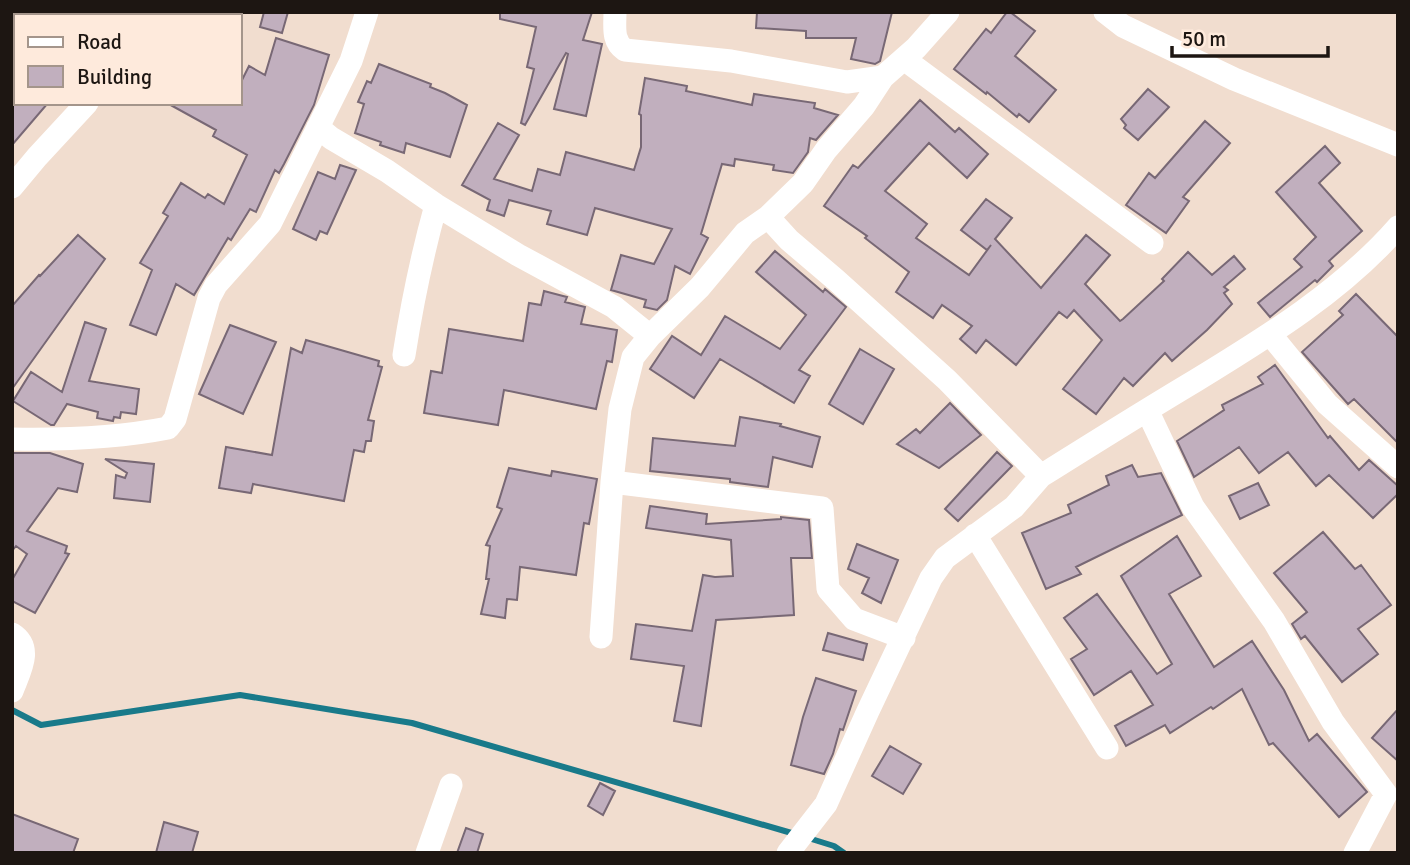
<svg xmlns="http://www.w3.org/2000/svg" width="1410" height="865" font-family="Signika,sans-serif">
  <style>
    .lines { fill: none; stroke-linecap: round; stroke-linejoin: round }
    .stream { stroke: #197a8a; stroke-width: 6 }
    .building { fill: #c1afbe; stroke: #786875; stroke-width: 2 }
    .minor { stroke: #fff; stroke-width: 23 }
  </style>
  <rect width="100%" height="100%" fill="#f1ddcf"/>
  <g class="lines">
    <!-- stream -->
    <path class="stream" d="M12,710L41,725L240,695L412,723L795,834
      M805,837L834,846L844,853"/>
  </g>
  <!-- building -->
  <path class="building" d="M264,12H288L282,33L260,27Z
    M500,12H592L583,40L602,44L586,116L554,109L568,54L566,53L525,125L521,123L534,69L527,67L536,27L500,19Z
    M757,12H892L880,61L875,64L851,59L856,38H806V31L756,28Z
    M1007,12H1010L1035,31L1015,56L1056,90L1029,122L1019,114L1017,117L987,92L986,94L954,69L986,29L991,33Z
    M276,38L329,55L314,105L284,164L279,173L275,170L256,212L250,209L231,240L228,238L194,295L176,284L156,335L130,325L152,270L140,263L168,216L163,213L181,183L205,198L208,194L224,204L247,155L213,136L216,130L167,103H240V84L249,66L265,75Z
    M379,64L431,84L430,87L445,93L467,105L450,157L406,143L404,153L380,145L381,142L355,133L364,104L358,102L367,81L371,83Z
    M645,78L687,86L686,91L752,105L754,94L815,103L814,108L838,115L816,140L810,138L808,152L793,173L773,170L774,165L735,159L734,166L722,164L701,234L708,238L690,274L675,266L667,300L657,310L644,307L646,300L611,290L621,255L654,264L672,229L595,208L587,235L547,224L551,211L509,200L504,216L487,210L490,200L462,185L498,123L519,135L494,179L532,191L538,169L560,175L566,152L634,170L641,147V115L639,114Z
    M1148,89L1169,107L1138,140L1124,128L1126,125L1121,119Z
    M920,100L955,132L959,128L988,154L967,178L929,143L885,191L927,224L916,238L969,275L991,245L987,250L961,230L986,199L1012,218L995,239L1041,288L1086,235L1110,255L1085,284L1120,321L1123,319L1164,281L1162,279L1188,252L1212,275L1234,256L1245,269L1224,287L1228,290L1224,293L1232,304L1207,330L1172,361L1165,353L1133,386L1124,378L1096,414L1063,389L1102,340L1074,310L1067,318L1059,312L1016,365L986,340L976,353L960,339L972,326L942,305L933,318L896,292L909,272L865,238L867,236L824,206L853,165L858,168Z
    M12,103H48L12,145Z
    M1205,121L1230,143L1183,197L1189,201L1166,233L1126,205L1149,173L1155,178Z
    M1325,146L1340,163L1319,183L1362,231L1329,261L1333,266L1317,282L1315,280L1270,317L1258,303L1302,267L1294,259L1316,237L1276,192Z
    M340,165L356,170L327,234L320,231L316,240L293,229L318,172L335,179Z
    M78,235L105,259L12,389V306L39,275L40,276Z
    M775,251L823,292L825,289L846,307L799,370L810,376L794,403L720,359L694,398L650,369L672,336L701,355L725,316L780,349L806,315L756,272Z
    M544,291L563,296L567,297L565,302L585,307L581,324L617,330L612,362L607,361L596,409L504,390L498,425L424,413L431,371L442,373L449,329L523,341L529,303L541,305Z
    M1356,294L1398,337V443L1354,399L1348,404L1302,352L1343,315L1339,311Z
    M85,322L106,329L89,381L139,389L136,414L121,412L120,418L114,417L113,421L97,418L98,412L67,404L54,425H51L13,401L31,372L62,392Z
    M230,325L276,342L243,414L199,394Z
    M306,340L379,361L378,366L382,367L368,420L374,421L371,441H366L364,452L354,450L344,501L253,484L251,493L219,488L226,447L272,455L291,348L302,353Z
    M860,349L894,369L863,424L829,404Z
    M1275,365L1328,438L1330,436L1359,470L1369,460L1398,486V494L1373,518L1329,475L1316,486L1288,452L1259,473L1239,447L1194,477L1177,441L1224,410L1222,405L1263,384L1258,377Z
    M950,403L981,435L939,468L897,444L916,429L920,433Z
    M740,417L781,424L780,426L820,437L812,467L773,457L768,487L730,482V479L650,471L653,438L735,446Z
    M997,452L1012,466L958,521L945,509Z
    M12,453H50L83,464L77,492L58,488L27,531L67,546L65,553L69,554L35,613L12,601V580L27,554L16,546L12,551Z
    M105,459L154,464L150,502L114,498L116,475L125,478L127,473Z
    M1132,465L1138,477L1161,473L1182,515L1076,567L1081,574L1046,589L1022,533L1071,513L1068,505L1109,485L1106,476Z
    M509,468L551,476L552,471L597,479L589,524L584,523L576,575L520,567L517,600L507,599L505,618L481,614L489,579H486L490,546L486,545L502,509L497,507Z
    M1258,483L1269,505L1240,519L1229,496Z
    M650,506L707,514L706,524L781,519V517L809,520L812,558H791L794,615L716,620L701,726L674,721L684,666L631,659L636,624L692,631L703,575L715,577L733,576L731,540L646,528Z
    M1323,532L1355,569L1361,565L1391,605L1358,629L1378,654L1342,682L1305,636L1301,639L1292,624L1307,612L1274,573Z
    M1177,536L1201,576L1169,594L1214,667L1252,641L1284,690L1309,741L1317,734L1367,792L1339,817L1273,743L1269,745L1242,689L1213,709L1211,707L1170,733L1165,725L1126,746L1115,726L1153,705L1131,671L1094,695L1071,659L1087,649L1064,618L1097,594L1157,674L1172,664L1121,576Z
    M857,544L898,560L881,603L862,593L869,578L848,569Z
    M828,633L867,644L863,660L823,650Z
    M816,678L856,691L843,730L840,729L833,754L824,774L791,765L803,717Z
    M1398,709V761L1372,738Z
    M890,746L921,764L903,794L872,776Z
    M600,783L615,791L603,815L588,806Z
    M12,814L78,839L73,853H12Z
    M164,822L198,832L192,853H156Z
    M466,828L483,834L477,853H457Z"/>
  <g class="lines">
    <!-- minor -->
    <path class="minor" d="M615,12C615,27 612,41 625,50L731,61L847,82L883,77
      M1105,12L1123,26L1234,79L1398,145
      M154,16L156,12
      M904,59L1152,243
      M318,127L331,138L387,171L436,205L518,255L614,307L650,336
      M12,187L37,157L87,103
      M768,217L789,240L836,280L947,380L1041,476
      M1270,334L1327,404L1398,467
      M404,355C412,304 422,255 436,205
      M1147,410L1193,507L1274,621L1333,722L1386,794L1355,853
      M12,439C65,440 117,438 168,428L175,419L209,298L216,285L270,224L351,61L367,12
      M612,482L822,508L828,589L854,619L904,638
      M975,535L1107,748
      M12,634C34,648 19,672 12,691
      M601,637L612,482L620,409L633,357L650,336L700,287L745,233L768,217L803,183L826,150L864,106L883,77L916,48L948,12
      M427,853L451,785
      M788,853L826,804L868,711L931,578L945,558L1014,507L1041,476C1092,444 1143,412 1195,381C1267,337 1342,291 1398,227"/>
  </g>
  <!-- border -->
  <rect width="1410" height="865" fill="none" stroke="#1d1612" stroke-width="28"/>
  <!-- legend -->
  <rect x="14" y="14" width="228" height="91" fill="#feeadc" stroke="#a4958b" stroke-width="2"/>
  <rect x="28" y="37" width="35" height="10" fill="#ffffff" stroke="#a4958b" stroke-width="2"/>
  <text x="77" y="49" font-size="21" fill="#1d1612">Road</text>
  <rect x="28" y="66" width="35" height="21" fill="#c1afbe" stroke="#a4958b" stroke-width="2"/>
  <text x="77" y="84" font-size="21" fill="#1d1612">Building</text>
  <!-- scale -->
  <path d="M1172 46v10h156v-10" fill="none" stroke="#1d1612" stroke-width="3.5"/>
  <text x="1182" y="46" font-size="21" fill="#1d1612" stroke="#feeadc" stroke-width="5" paint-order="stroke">50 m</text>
</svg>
